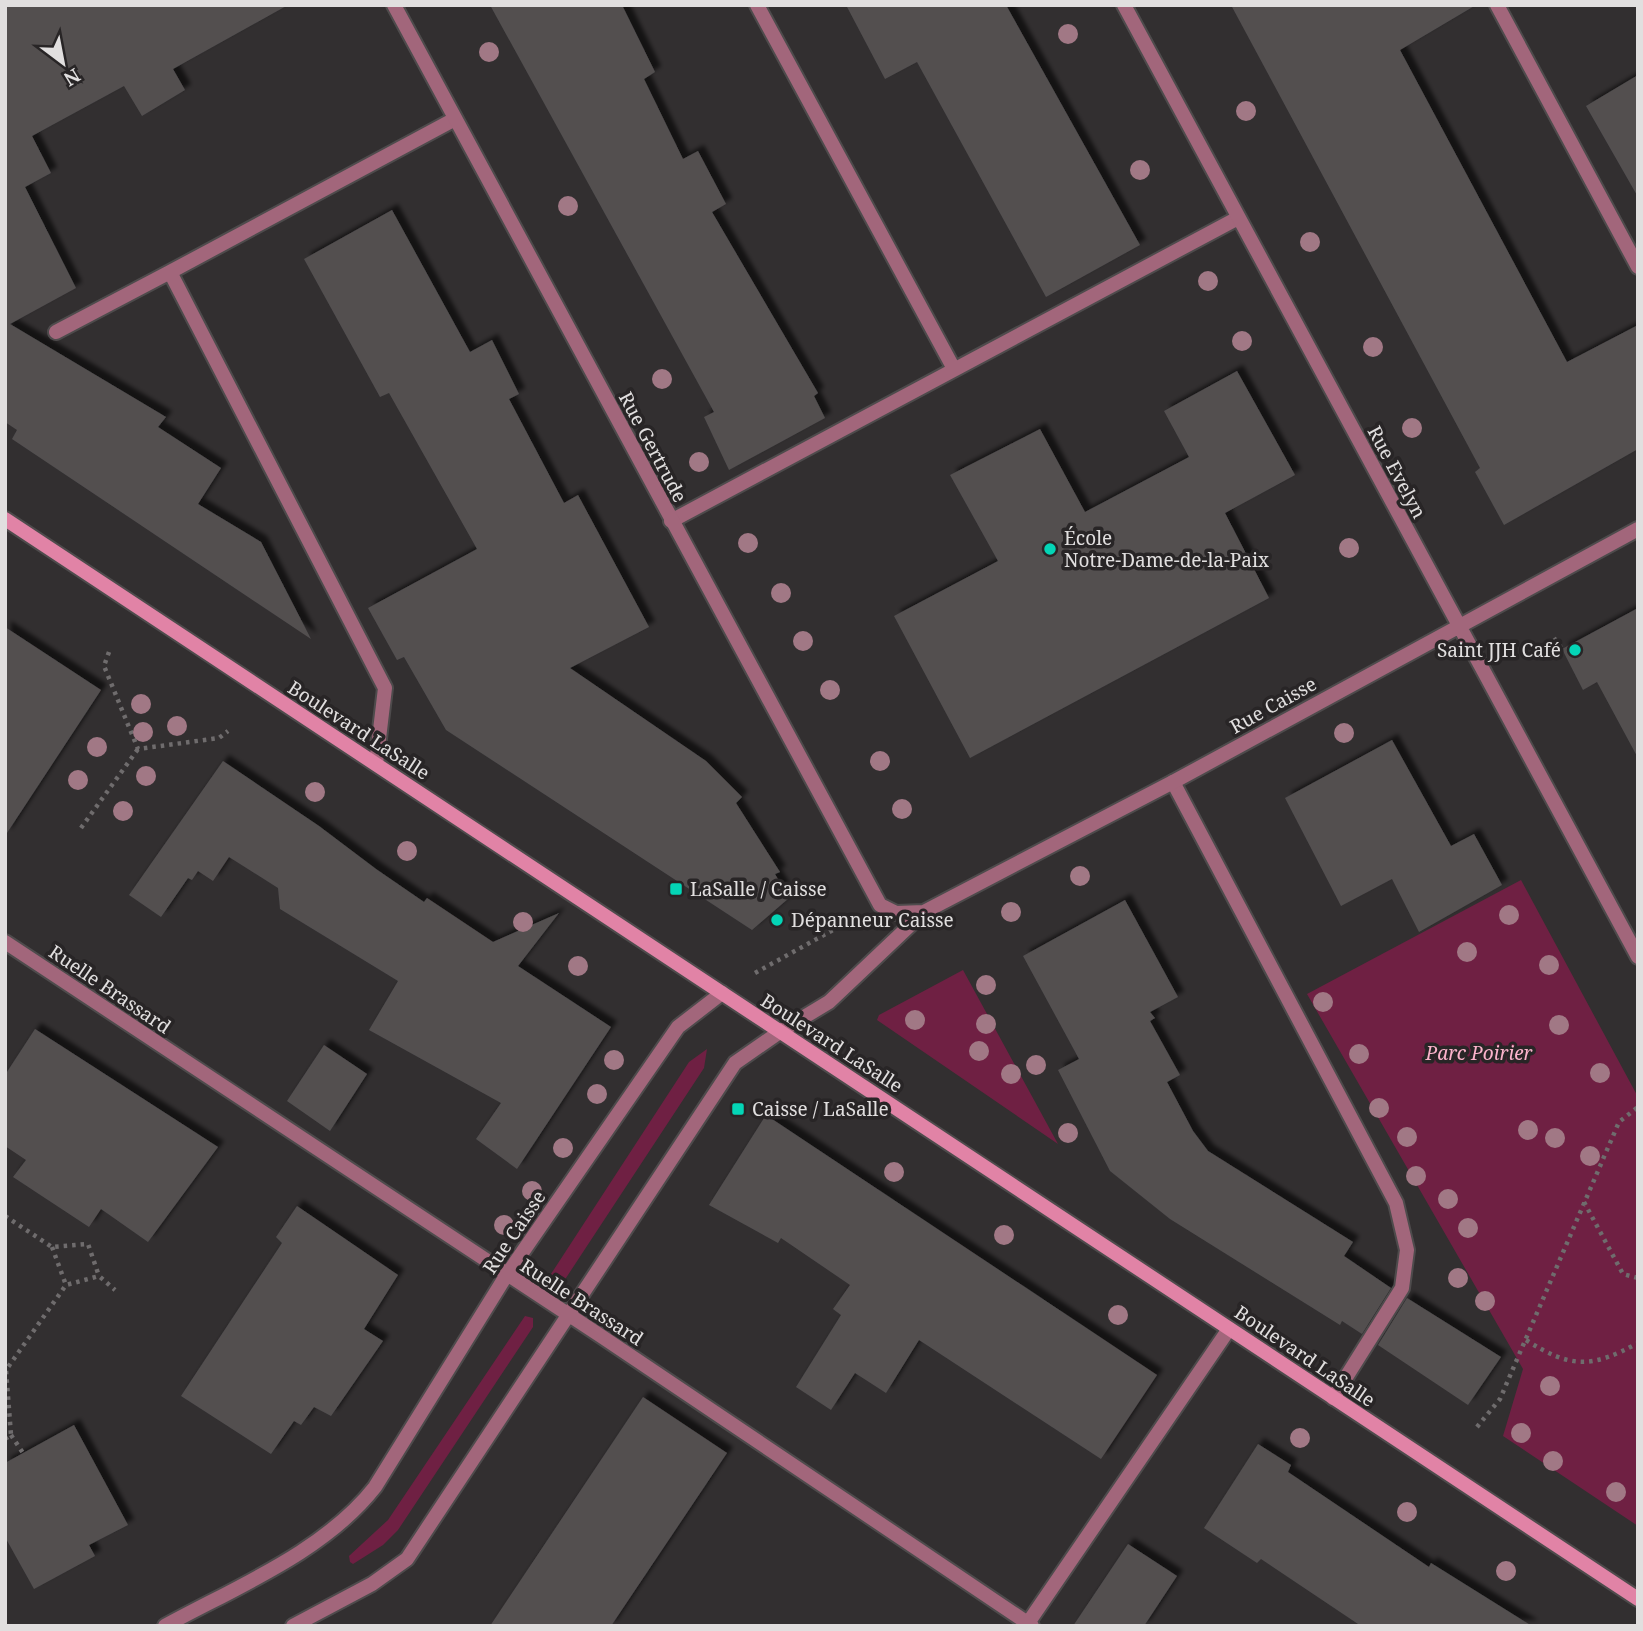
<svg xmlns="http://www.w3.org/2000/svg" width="1643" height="1631" font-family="'Noto Serif',serif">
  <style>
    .green { fill: #6f2043 }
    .building { fill: #524f50; filter: url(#shadow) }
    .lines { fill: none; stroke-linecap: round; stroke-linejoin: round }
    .lane-casing { stroke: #4e4b4c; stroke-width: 18 }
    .street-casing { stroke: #4e4b4c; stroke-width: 18 }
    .secondary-casing { stroke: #4e4b4c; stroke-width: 18 }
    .path { stroke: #6f6c6d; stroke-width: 4.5; stroke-dasharray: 3.5 5; stroke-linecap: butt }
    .lane { stroke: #a2667b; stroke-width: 14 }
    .street { stroke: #a2667b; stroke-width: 14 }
    .secondary { stroke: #e183a6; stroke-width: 14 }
    .tree { fill: #a17885 }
    .poi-dot { fill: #04d5b6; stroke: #282526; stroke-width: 2.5 }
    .labels { text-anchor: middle; stroke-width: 7; stroke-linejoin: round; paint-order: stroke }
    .street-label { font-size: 19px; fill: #e1dfdf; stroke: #282526 }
    .poi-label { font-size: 19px; fill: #e1dfdf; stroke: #282526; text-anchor: start }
    .park-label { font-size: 19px; font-style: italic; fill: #fbb3cb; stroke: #282526 }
  </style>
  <defs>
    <filter id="shadow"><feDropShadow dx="6" dy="-6" stdDeviation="2" flood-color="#0009"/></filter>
  </defs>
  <rect width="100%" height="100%" fill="#322f30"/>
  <!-- green -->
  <path class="green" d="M1521,880L1638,1097V1526L1503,1436L1523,1369L1307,994Z
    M963,970L1058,1144L877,1020L879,1015Z
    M707,1049L704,1068L564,1281L560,1286L554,1285L549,1280L551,1274L689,1062Z
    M525,1316L533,1318V1327L398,1530L383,1545L353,1564L350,1562L349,1556L388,1520Z"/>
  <!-- building -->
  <path class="building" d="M5,5H288L173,69L185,90L142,116L124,86L32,136L51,173L25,187L76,288L10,324L166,417L158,427L221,468L198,504L261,542L311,639L12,439L17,430L5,422Z
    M490,5H622L655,72L644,79L683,159L698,151L726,204L712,212L818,393L814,396L825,418L729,470L704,417L714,412Z
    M846,5H1006L1140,245L1046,297L917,62L885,79Z
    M1231,5H1476L1400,50L1567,362L1638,325V449L1504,525L1475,472L1480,468Z
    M1638,75V197L1586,106Z
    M392,210L470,352L492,340L519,394L509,399L564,503L578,495L649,627L570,668L706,761L742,797L736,803L780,872L775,874L789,898L752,930L446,730L404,657L397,660L368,608L477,549L389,393L380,397L304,259Z
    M1237,371L1295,475L1225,513L1269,598L970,758L894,616L998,561L950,475L1040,429L1085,512L1189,457L1164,411Z
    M1638,608V758L1597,682L1583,690L1562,649Z
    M5,627L101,690L5,836Z
    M1392,740L1451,846L1474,834L1502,885L1419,932L1392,879L1341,906L1285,798Z
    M223,761L319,826L376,869L424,902L427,898L493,942L559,913L518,966L611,1027L517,1169L476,1139L501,1103L369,1030L398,981L280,909L278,888L229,857L213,881L198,871L192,880L188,878L161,917L129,895Z
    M1125,900L1178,997L1150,1012L1155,1018L1150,1021L1180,1075L1167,1082L1193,1131L1208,1151L1353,1242L1344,1256L1391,1288L1362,1334L1342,1321L1340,1325L1170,1219L1110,1171L1058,1070L1079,1059L1023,956Z
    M35,1029L218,1147L148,1242L101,1209L89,1227L13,1177L26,1160L5,1146V1075Z
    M324,1045L367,1074L330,1131L287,1101Z
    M766,1115L1157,1375L1101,1459L919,1340L886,1393L855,1373L831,1410L796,1387L841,1315L833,1309L850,1285L781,1238L778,1243L709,1205Z
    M297,1206L398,1275L364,1329L383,1341L331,1416L314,1407L301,1425L294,1421L271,1454L181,1396L282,1243L276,1237Z
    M1407,1298L1501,1357L1468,1405L1378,1345Z
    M643,1397L727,1453L611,1626H490Z
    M74,1425L128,1525L89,1545L95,1556L34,1589L5,1537V1463Z
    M1258,1444L1291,1465L1288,1472L1429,1567L1431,1563L1532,1626H1361L1261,1559L1257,1563L1204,1528Z
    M1128,1544L1177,1576L1144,1626H1073Z"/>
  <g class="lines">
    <!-- lane casing -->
    <g class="lane-casing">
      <path id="lane" d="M757,5L954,369
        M1497,5L1638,267
        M56,332L170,272
        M671,521L1238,218
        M376,764L385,688L170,272L455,119
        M1173,782L1396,1203L1407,1250L1402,1288L1333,1398
        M5,942L601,1336L1032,1626
        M1028,1623L1229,1329
        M165,1626C236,1587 324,1552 375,1487L506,1276L678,1027L722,993
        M293,1626L372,1584L407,1559L735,1063L781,1031"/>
    </g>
    <!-- street casing -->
    <g class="street-casing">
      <path id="street" d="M394,5L880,905L896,913L924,912
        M1124,5L1638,957
        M781,1031L829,1002L924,912L1173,782L1638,529"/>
    </g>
    <!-- secondary casing -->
    <g class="secondary-casing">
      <path id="secondary" d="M5,519L1638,1599"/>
    </g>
    <!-- path -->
    <path class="path" d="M1554,638L1562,649
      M109,652L104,666L138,749L219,738L228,731
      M81,828L138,749
      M755,973L851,920
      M1584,1202L1623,1274L1638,1278
      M5,1216L52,1247L88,1244L99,1276
      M52,1247L66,1285
      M1526,1340C1571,1369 1592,1368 1638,1343
      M1477,1427L1500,1399L1619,1122L1638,1107
      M11,1435L23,1453
      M5,1439L11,1435L6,1370L66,1285L99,1276L115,1290"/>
    <!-- lane -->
    <use href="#lane" class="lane"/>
    <!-- street -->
    <use href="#street" class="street"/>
    <!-- secondary -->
    <use href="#secondary" class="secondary"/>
  </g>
  <!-- trees -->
  <g class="tree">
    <circle cx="1068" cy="34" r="10"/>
    <circle cx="489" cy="52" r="10"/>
    <circle cx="1246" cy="111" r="10"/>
    <circle cx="1140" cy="170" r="10"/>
    <circle cx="568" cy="206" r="10"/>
    <circle cx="1310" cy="242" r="10"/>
    <circle cx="1208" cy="281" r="10"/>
    <circle cx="1242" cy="341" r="10"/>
    <circle cx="1373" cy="347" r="10"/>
    <circle cx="662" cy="379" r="10"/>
    <circle cx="1412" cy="428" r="10"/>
    <circle cx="699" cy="462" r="10"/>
    <circle cx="748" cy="543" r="10"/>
    <circle cx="1349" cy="548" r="10"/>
    <circle cx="781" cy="593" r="10"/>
    <circle cx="803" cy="641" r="10"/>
    <circle cx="830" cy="690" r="10"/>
    <circle cx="141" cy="704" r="10"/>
    <circle cx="177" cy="726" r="10"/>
    <circle cx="143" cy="732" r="10"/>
    <circle cx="1344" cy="733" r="10"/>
    <circle cx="97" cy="747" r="10"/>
    <circle cx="880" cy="761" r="10"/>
    <circle cx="146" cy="776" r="10"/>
    <circle cx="78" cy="780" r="10"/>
    <circle cx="315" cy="792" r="10"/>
    <circle cx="902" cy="809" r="10"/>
    <circle cx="123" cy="811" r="10"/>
    <circle cx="407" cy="851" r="10"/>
    <circle cx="1080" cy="876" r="10"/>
    <circle cx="1011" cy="912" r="10"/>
    <circle cx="1509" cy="915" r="10"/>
    <circle cx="523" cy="922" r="10"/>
    <circle cx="1467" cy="952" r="10"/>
    <circle cx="1549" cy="965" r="10"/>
    <circle cx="578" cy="966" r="10"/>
    <circle cx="986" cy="985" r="10"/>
    <circle cx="1323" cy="1002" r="10"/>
    <circle cx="915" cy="1020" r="10"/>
    <circle cx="986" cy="1024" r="10"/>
    <circle cx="1559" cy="1025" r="10"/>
    <circle cx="979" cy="1051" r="10"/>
    <circle cx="1359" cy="1054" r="10"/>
    <circle cx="614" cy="1060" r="10"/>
    <circle cx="1036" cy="1065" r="10"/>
    <circle cx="1600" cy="1073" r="10"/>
    <circle cx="1011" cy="1074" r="10"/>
    <circle cx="597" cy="1094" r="10"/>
    <circle cx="1379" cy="1108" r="10"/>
    <circle cx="1528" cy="1130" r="10"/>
    <circle cx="1068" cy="1133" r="10"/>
    <circle cx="1407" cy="1137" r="10"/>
    <circle cx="1555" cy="1138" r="10"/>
    <circle cx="563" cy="1148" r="10"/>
    <circle cx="1590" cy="1156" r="10"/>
    <circle cx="894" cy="1172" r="10"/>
    <circle cx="1416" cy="1176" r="10"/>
    <circle cx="532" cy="1191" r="10"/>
    <circle cx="1448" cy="1199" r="10"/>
    <circle cx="504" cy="1225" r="10"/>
    <circle cx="1468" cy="1228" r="10"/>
    <circle cx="1004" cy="1235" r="10"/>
    <circle cx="1458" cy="1278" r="10"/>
    <circle cx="1485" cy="1301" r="10"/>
    <circle cx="1118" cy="1315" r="10"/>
    <circle cx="1550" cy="1386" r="10"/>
    <circle cx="1521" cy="1433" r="10"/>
    <circle cx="1300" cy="1438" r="10"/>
    <circle cx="1553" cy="1461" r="10"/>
    <circle cx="1616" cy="1492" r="10"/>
    <circle cx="1407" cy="1512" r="10"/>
    <circle cx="1506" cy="1571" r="10"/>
  </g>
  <!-- markers -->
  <g class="poi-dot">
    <circle cx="1050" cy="549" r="7"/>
    <circle cx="1575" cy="650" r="7"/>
    <rect x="669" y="882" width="14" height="14" rx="3.5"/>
    <circle cx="777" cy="920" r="7"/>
    <rect x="731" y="1102" width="14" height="14" rx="3.5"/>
  </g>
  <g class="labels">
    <!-- street labels -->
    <g class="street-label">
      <text transform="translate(653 447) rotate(62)" y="7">Rue Gertrude</text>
      <text transform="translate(1397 472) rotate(62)" y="7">Rue Evelyn</text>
      <text transform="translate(1273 705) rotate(-29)" y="7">Rue Caisse</text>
      <text transform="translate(359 730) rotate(33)" y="7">Boulevard LaSalle</text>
      <text transform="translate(110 989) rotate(34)" y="7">Ruelle Brassard</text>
      <text transform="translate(832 1043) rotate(33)" y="7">Boulevard LaSalle</text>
      <text transform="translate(514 1232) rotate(-56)" y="7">Rue Caisse</text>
      <text transform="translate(582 1302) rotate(33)" y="7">Ruelle Brassard</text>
      <text transform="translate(1305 1356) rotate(34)" y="7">Boulevard LaSalle</text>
    </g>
    <!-- poi labels -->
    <g class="poi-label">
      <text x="1064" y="545">École<tspan x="1064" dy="22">Notre-Dame-de-la-Paix</tspan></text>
      <text x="1561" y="657" text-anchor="end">Saint JJH Café</text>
      <text x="690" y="896">LaSalle / Caisse</text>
      <text x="791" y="927">Dépanneur Caisse</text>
      <text x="752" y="1116">Caisse / LaSalle</text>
    </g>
    <!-- park labels -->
    <g class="park-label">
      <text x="1479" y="1060">Parc Poirier</text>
    </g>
  </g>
  <!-- border -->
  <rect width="1643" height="1631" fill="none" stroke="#e1dfdf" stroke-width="14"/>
  <!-- north arrow -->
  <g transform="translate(63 63) rotate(148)" stroke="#282526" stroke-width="5" paint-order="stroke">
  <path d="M0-5L12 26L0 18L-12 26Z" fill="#e1dfdf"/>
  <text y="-10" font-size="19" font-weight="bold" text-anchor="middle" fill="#e1dfdf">N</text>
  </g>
</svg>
